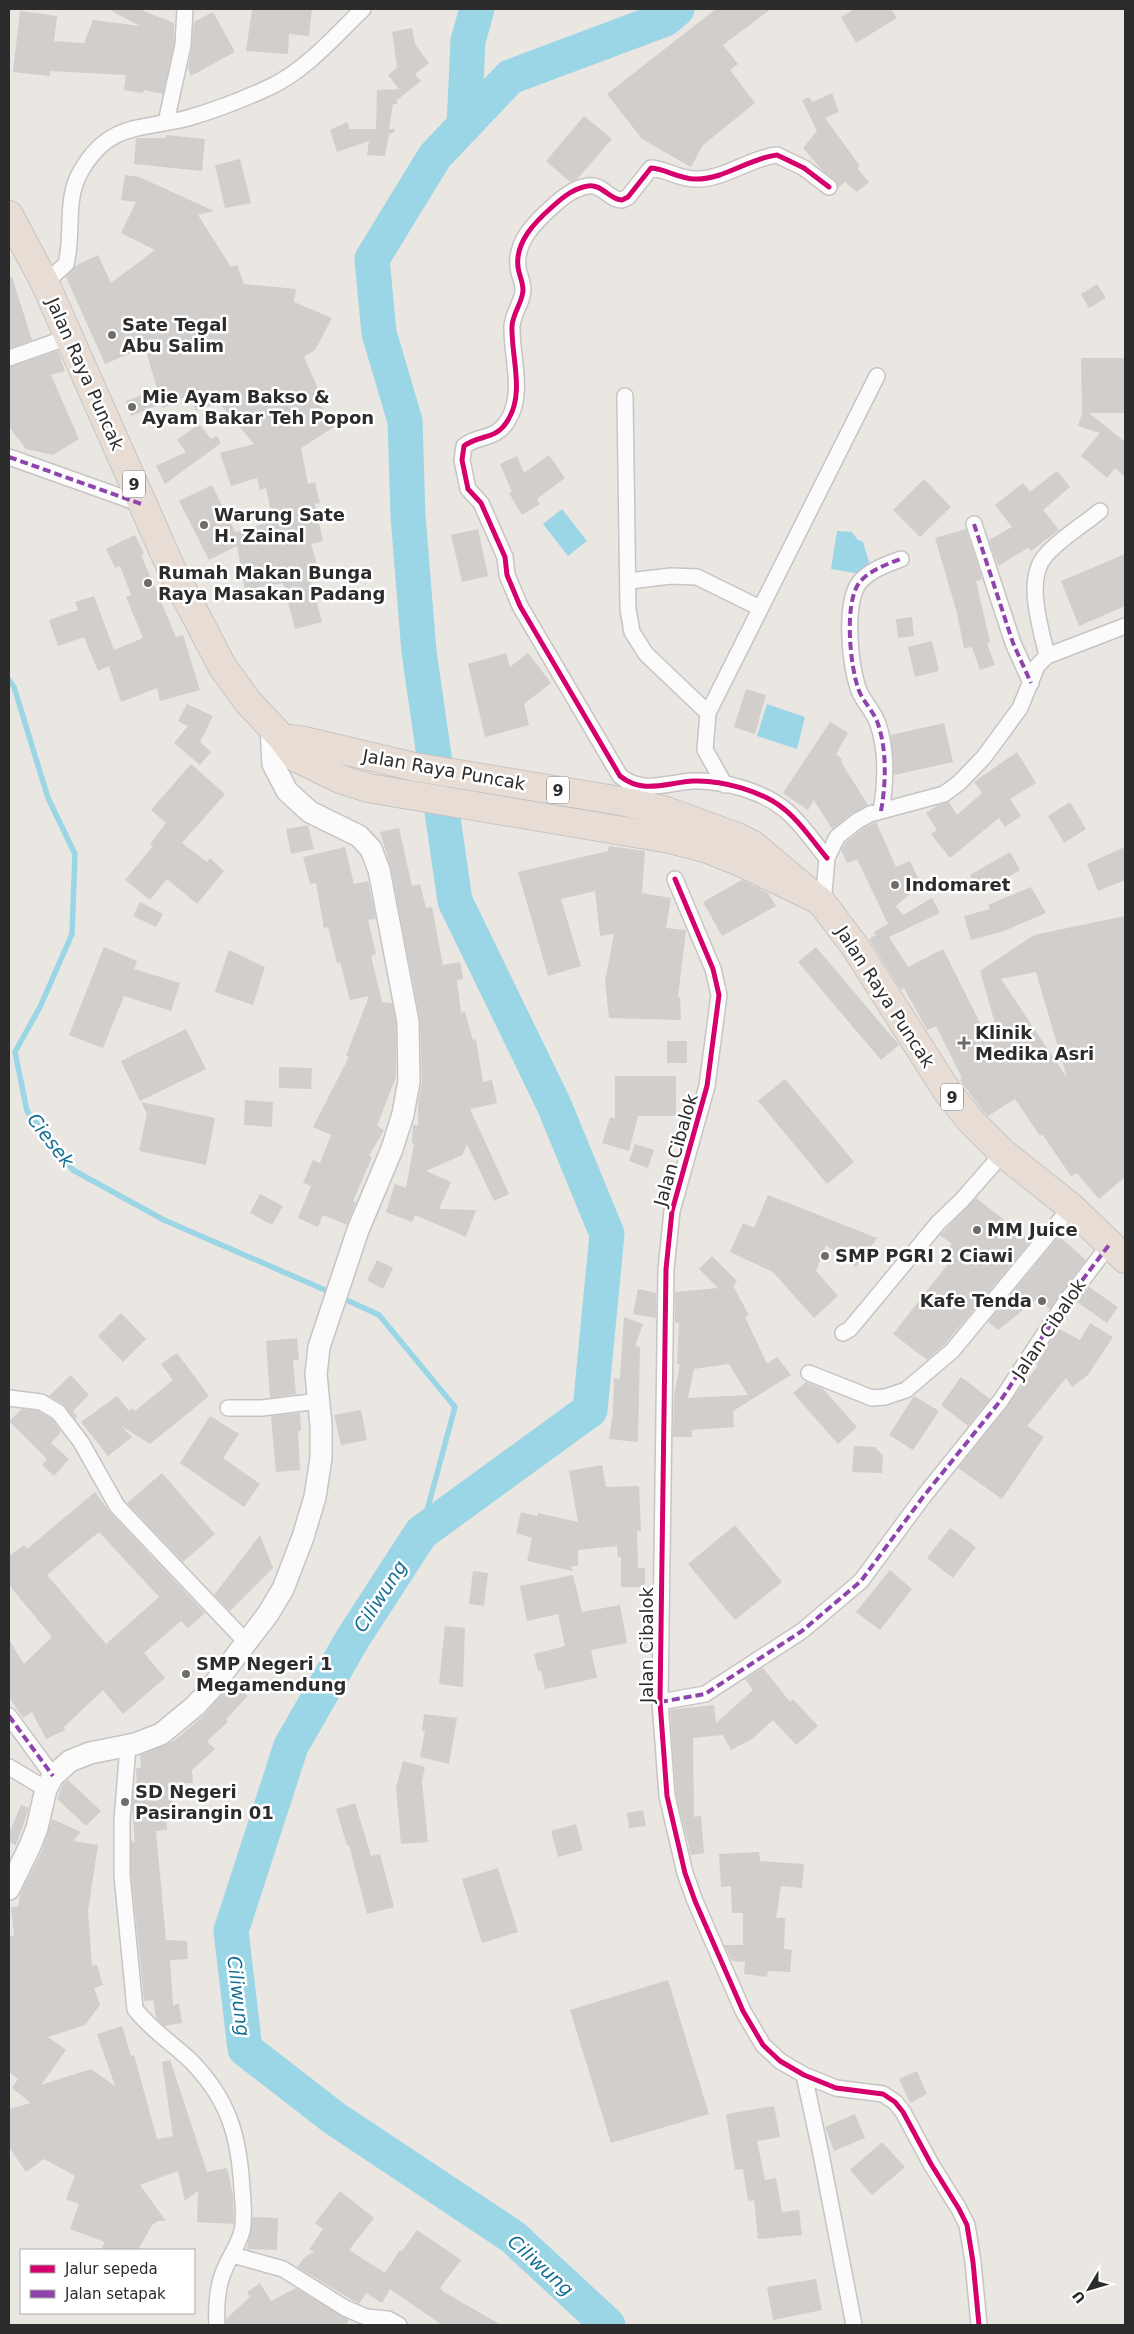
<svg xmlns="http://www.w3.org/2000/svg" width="1134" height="2334" font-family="'DejaVu Sans',sans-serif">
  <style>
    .water { fill: #9bd6e6 }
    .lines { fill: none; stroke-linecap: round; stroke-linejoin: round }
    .stream { stroke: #9bd6e6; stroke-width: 5.5 }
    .river { stroke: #9bd6e6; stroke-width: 35 }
    .building { fill: #d1cecb; fill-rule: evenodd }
    .street-casing { stroke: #c6c4c4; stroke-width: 18 }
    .secondary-casing { stroke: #c6c4c4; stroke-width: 24 }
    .highway-casing { stroke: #c6c4c2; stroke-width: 30 }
    .street { stroke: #fcfbfb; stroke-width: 15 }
    .secondary { stroke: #fcfbfb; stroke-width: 21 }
    .highway { stroke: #e8ddd5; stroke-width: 28 }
    .quiet { stroke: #8e44ad; stroke-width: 4; stroke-dasharray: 8 4; stroke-linecap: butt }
    .cycleway-casing { stroke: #fff; stroke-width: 8 }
    .cycleway { stroke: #d6006c; stroke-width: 5 }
    .poi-dot { fill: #6e6d6c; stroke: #fff; stroke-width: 2 }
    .labels { text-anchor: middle; stroke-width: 5; stroke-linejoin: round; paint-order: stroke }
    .shield { fill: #fff; stroke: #6b6b6b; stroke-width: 1 }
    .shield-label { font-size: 16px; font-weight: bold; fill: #2c2c2c }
    .poi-label { font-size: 18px; font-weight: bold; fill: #2c2c2c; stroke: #fff; text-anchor: start }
    .street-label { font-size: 18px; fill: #2c2c2c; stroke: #fff }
    .water-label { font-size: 19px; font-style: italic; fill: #167096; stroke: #fff }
  </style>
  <rect width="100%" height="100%" fill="#eae6e2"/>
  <!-- water -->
  <path class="water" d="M562,509L587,541L568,556L543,524Z
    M837,531L852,532L857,539L863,542L869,562L861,574L831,569Z
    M767,704L805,717L797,749L757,736Z"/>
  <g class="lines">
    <!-- stream -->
    <path class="stream" d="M9,680L14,687L48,798L75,854L72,934L40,1007L15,1052L27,1111L73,1170L164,1220L332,1293
      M340,1297L379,1315L455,1407L421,1533"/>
    <!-- river -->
    <path class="river" d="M464,126L468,41L477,9
      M608,2325L513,2237L334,2118L245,2049L231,1931L291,1746L353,1638L421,1533L590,1410L607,1234L554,1105L455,901L419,652L408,516L405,421L379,333L372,259L435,156L510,77L665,19L677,9"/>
  </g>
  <!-- building -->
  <path class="building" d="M108,9H139L174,23V44L163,94L144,90L143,93L124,90L126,75L50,71V76L13,72L20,11L57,16L54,41L84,43L93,20L140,26Z
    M252,9H312L309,36L289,34L288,54L246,51Z
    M716,9H771L723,45L738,64L730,70L755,103L703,145L691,167L642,139L607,94Z
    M855,9H891L897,18L856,43L841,17Z
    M213,12L235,52L191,76L188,68L192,46L194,22Z
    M412,28L415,44L429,63L415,74L421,81L397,100V104H393L389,129H395V132L389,134L385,156L367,155L369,141L337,152L330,130L347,122L350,129H376L377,90L399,89L388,75L397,68L392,32Z
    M832,93L839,112L825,118L860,166L857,168L869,182L857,192L845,182L838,188L835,180L823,171L803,148L817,131L802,100L809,97L813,102Z
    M584,116L612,139L577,179L570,182L546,161Z
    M166,135L205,139L202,171L134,164L136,138H166Z
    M240,159L251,203L225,208L215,165Z
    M125,175L139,177L214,211L198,215L231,267L237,265L244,284L296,289L294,302L332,318L315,350L304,357L321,395L316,398L334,427L301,448L308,484L315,482L320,503L315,504L323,541L311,544L320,575L310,578L322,622L295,629L283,583L245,590L237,546L209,560L179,501L212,485L235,532L273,521L266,488L260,490L257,478L231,486L220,453L254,444L219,403L196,411L189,395L163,408L161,404L131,416L126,401L157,389L145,347L105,364L66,277L75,266L98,255L111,283L155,250L121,233L136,202L121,200Z
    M9,277H12L32,340L10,348Z
    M1097,284L1106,298L1089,308L1081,294Z
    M58,351L65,371L51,375L79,439L53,455L26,449L9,427V367Z
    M1081,358H1125V413H1089L1125,442V477L1115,468L1107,478L1081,456L1100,433L1078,426L1082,413Z
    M199,424L211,439L217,436L221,443L165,484L156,466L186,452L177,440Z
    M549,455L565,478L537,499L540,504L522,515L509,493L512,492L500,464L517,456L524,473Z
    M1057,471L1070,487L1043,510L1059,530L1031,551L1028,548L998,566L989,540L1012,527L995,505L1023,483L1030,492Z
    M924,479L951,507L920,537L893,510Z
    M478,529L488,576L462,582L451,535Z
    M966,529L982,579L976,581L990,642L987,643L995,665L980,670L972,647L964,648L957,613L935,538Z
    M135,535L144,553L141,555L176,637L183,635L200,690L160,701L157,688L121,702L109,666L98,671L84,637L58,646L49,620L78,610L75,602L94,596L114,650L143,638L126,597L131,595L120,566L115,568L106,549Z
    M1125,554V606L1079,626L1061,581Z
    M912,617L914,636L898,638L896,619Z
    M932,641L939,671L915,677L908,647Z
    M506,653L510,667L528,653L551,683L524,704L529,725L485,737L468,664Z
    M746,689L766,695L755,734L734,727Z
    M187,704L213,716L200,742L211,752L200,765L174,743L188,726L178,721Z
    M830,722L848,733L836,754L842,759L841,762L868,805L851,814L832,829L814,800L808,810L783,793Z
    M944,723L953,762L894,775L891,735Z
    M1017,752L1036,783L1010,799L1021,816L1005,827L999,818L950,858L931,834L937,830L926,813L938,805L949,802L957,815L982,793L974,782Z
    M191,764L225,794L182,843L207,862L210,858L224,871L197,904L167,879L150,900L125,880L153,846L150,844L166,823L151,810Z
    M1070,802L1086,829L1064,843L1048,816Z
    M876,822L896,867L910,861L921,884L896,906L903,915L932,898L940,913L889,937L908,967L943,949L989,1041L999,1037L980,971L1034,935L1125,916V1177L1099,1199L1077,1173L1071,1176L1042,1134L1040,1136L1015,1099L988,1116L982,1110L960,1080L962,1078L936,1026L927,1030L904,988L901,990L869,939L876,935L874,932L888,924L857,859L847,863L841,850L845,843L862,829ZM1036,972L1067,1078L1001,979Z
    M308,825L314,849L291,854L286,829Z
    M399,828L412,886L420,884L426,908L432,907L443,965L460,962L463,979L457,980L461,1013L465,1012L473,1040L476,1039L483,1082L492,1080L497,1103L470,1109L509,1194L494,1201L467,1144L462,1155L426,1171L451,1182L439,1209L476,1210L466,1237L415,1215L412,1222L386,1212L395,1184L406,1188L414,1144L412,1143L413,1125H418V1103L422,1081L420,1020L391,868L380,832Z
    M609,846L645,851L642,893L671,898L666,928L686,930L678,997H680L681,1020L609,1018L605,981L614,934L600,936L595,891L561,899L581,966L548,976L518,872L608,851Z
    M345,847L354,884L368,881L376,919L368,920L376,954L371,956L382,1002L392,1003L396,1023V1077L377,1126L384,1130L369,1156L372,1157L353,1201L356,1202L347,1225L323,1215L318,1227L298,1218L311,1186L303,1183L313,1160L320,1163L331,1135L313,1127L349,1057L346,1056L369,996L350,1000L340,962L337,963L328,927L324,928L316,883L310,884L303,857Z
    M1125,847V880L1098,891L1087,864Z
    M1010,852L1020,870L981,894L970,875Z
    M742,880L768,893L776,906L722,936L703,902Z
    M1031,887L1046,913L1004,931L971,940L964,916L990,909L988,905Z
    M140,902L163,914L156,927L133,916Z
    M104,947L137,961L134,969L180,983L171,1011L124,996L103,1048L69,1035Z
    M816,947L899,1045L881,1060L798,962Z
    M229,950L265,967L253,1005L215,992Z
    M186,1029L206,1069L140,1101L121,1061Z
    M667,1041H687V1063H667Z
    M279,1067L312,1068L311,1089L279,1088Z
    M615,1076H676V1116H638L629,1151L602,1143L610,1117L615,1119Z
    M785,1079L854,1162L827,1184L758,1101Z
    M245,1100L273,1102L272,1127L244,1125Z
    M141,1102L215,1118L206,1165L139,1151L147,1114Z
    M635,1144L654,1150L648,1168L629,1161Z
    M260,1194L283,1206L272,1225L250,1213Z
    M768,1195L877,1238L856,1267L826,1245L816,1271L838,1296L814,1318L773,1272L730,1252L743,1223L754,1228Z
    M976,1198L1031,1241L945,1344L927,1360L893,1334L948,1264L941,1258L952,1244L940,1235Z
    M1059,1236L1086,1260L1050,1309L1036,1300L998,1330L988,1322Z
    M712,1256L737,1281L733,1286L749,1315L745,1317L767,1364L777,1357L791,1375L733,1411L734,1427L692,1430V1437H673L674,1396L680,1364H677L679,1323L675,1322V1292L718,1288L699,1269ZM729,1364L748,1395L688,1398L694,1369Z
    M377,1260L393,1268L383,1289L367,1280Z
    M1089,1287L1118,1307L1107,1323L1077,1302Z
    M638,1289L656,1293V1318L633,1314Z
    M121,1313L146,1339L123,1362L98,1336Z
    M624,1317L643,1324L635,1346L640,1347L638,1442L609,1439L613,1412L614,1378L620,1379Z
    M1090,1323L1113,1337L1088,1375L1072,1387L1066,1378L1027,1426L1044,1437L1002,1499L958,1468L1037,1367V1363L1059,1329L1080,1340Z
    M297,1338L299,1360H293L296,1394L270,1398L266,1341Z
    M177,1353L209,1396L150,1444L121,1426L132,1437L108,1456L81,1422L117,1396L129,1411L133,1408L135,1411L173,1380L161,1364Z
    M71,1375L89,1395L73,1411L77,1416L75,1419L63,1404L49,1396Z
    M961,1377L990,1399L968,1426L941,1405Z
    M806,1382L823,1389L857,1427L838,1444L793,1393Z
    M914,1396L939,1411L913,1450L889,1435Z
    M22,1409L38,1411L52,1419L61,1432L51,1443L69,1459L54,1476L42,1465L47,1459L9,1421Z
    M361,1410L367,1440L341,1445L334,1415Z
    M300,1413L301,1431H298L300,1470L276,1472L271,1416Z
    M210,1416L239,1434L223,1458L260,1484L244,1507L180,1463Z
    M854,1446L875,1447L883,1456L882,1473L852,1472Z
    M602,1465L606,1487L639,1486L641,1531H637L638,1568H645V1587H621V1557H618L617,1546L578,1550V1566H571L573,1571L527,1561L532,1538L516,1533L521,1512L537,1516L538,1513L578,1522L569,1471Z
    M162,1473L215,1534L183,1562L127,1503Z
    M95,1492L110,1512L205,1613L188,1628L181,1621L144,1653L165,1678L123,1714L103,1690L64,1727L65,1730L46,1739L32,1712L23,1718L9,1697V1640L24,1664L52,1637L9,1585V1556L24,1545L27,1549ZM99,1532L159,1597L106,1644L47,1575Z
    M735,1525L782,1582L735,1620L688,1564Z
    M950,1528L976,1547L953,1578L927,1558Z
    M260,1535L273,1568L230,1611L214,1595Z
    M890,1570L912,1589L880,1630L856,1612Z
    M473,1571L488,1573L484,1606L469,1604Z
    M573,1575L582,1612L620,1605L627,1643L591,1650L597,1678L545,1689L541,1671H538L534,1654L565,1646L558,1614L527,1621L520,1586Z
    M445,1626L465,1628L463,1687L439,1684Z
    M763,1668L790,1702L793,1699L818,1726L796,1745L773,1720L752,1739L731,1750L723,1735L693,1738L694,1817L701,1816L704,1853L691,1855L676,1795L670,1710L714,1705L716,1723L753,1690L745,1679Z
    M232,1681L248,1696L226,1719L228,1722L207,1741L215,1749L192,1770L193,1783L172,1784L173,1807L166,1808L167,1830L156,1831L166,1940L187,1941L188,1959L170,1960L173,2005L179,2004L182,2023L164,2026L156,2018L153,2000L144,2001L131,1872V1840L135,1843L132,1807L134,1789L137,1788L136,1768H141L140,1755L174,1741L204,1715Z
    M424,1714L457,1718L449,1764L420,1757L425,1731H422Z
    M403,1761L425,1767L422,1781L428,1842L401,1844L396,1788Z
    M68,1780L101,1811L86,1826L57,1799L63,1784Z
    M355,1803L371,1856L380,1854L394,1907L367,1914L349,1845H347L336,1809Z
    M21,1805L29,1808L16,1845L9,1842V1833Z
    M643,1810L646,1826L629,1828L627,1813Z
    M52,1819L81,1832L73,1841L98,1845L88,1911L92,1966L97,1965L103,1985L94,1988L100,2005L85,2025L48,2037L66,2050L41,2085L91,2069L115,2086L97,2034L122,2026L131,2056L134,2055L157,2139L173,2136L162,2062L170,2060L207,2172L227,2168L233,2195L234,2224L197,2222L198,2191L185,2201L178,2171L140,2185L166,2221H158L152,2225L138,2250H101L105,2242L70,2229L79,2204L66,2199L75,2176L44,2159L26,2172L9,2147V2109L31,2103L12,2088L18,2079L9,2072V1936H14L11,1907H18L21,1892L42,1851Z
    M576,1824L583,1850L558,1857L551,1831Z
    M759,1852L760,1861L804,1864L802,1888L781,1886L776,1918H785L784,1949L792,1950L790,1972L768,1971L767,1977L744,1974L745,1962L732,1961L724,1945H743V1913H732L731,1886L721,1887L719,1854Z
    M498,1868L518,1932L482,1943L462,1879Z
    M668,1980L709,2114L611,2143L570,2010Z
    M917,2071L927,2094L910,2103L899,2079Z
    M774,2106L780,2137L757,2141L765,2180L776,2178L782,2212L799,2210L802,2235L758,2239L754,2200L748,2201L743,2169L735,2170L726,2114Z
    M855,2114L865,2138L834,2151L825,2127Z
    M882,2142L905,2167L872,2195L850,2170Z
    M340,2191L374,2218L349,2250L385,2273L400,2250L402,2251L417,2230L461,2260L440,2288L444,2292L501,2325H442L390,2289L382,2303L366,2293L359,2304L297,2267L305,2257L315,2251L309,2250L323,2229L315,2223Z
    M253,2217L278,2218L277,2250L247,2249Z
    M816,2279L822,2310L773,2320L767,2287Z
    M260,2283L271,2301L296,2288L349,2320L346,2325H226V2319L250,2297L247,2292Z"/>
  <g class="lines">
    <!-- street casing -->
    <g class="street-casing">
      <path id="street" d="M166,122L183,45L185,9
        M45,283L66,264C74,234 64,199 81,171C109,122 141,130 188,118C216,110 244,99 270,87C306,70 335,36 363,9
        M9,358L69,337
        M625,396L628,609L632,632L646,654L708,713
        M9,457L144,505
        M974,524L1013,643L1031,683
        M629,581L671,576L697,577L760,608
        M1047,656C1041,628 1024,579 1046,555C1061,538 1083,525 1100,511
        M725,785L705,750L708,713L877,376
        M881,811C886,784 887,750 878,724C874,711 862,701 858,688C850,664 844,604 859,583C868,571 887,564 901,559
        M827,858C813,842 801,822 784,809C762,791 722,780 694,781C668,782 643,795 620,776L520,606L507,575L505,557L481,503L468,489L462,460L464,446C479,434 496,441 508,420C525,393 511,356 512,326C513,313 523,301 523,290C523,282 519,275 518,267C515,242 535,222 552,207C563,197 574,188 588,186C603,184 609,200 622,200L628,197L651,168C666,169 679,179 695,179C724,180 749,158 777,155L804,168L829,187
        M675,879L713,969L719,995L707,1086L672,1211L666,1269L660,1702L667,1796L685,1873L695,1901L743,2011L763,2045L780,2061L804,2075L836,2088L883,2094L895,2102L903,2112L931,2164L959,2209L967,2225L973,2262L979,2325
        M823,904L827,858L837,837L857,821L870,814L944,794L959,783L984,757L1020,708L1037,666L1047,656L1125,626
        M843,1333L850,1329L938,1223L962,1200L1003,1153
        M809,1373L872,1398L885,1397L906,1390L952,1351L1071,1207
        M9,1398L41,1402L58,1412L81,1442L117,1506L247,1643
        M228,1408H262L319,1401
        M660,1702L705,1694L802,1631L861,1581L923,1497L1001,1400L1064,1304L1109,1245
        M9,1716L53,1776
        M128,1746L122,1820V1875L135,2009C151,2030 172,2043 191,2061C229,2100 239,2136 242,2189C243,2202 245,2217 242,2231C238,2247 227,2260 222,2276C217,2290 216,2311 217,2325
        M9,1767L46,1789
        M804,2075L821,2154L854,2325
        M233,2255L283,2269L345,2308L366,2317L388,2319L399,2325"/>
    </g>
    <!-- secondary casing -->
    <g class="secondary-casing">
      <path id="secondary" d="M9,1889L30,1846L37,1828L46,1789L53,1776L70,1761L90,1753L135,1744L161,1734L195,1706L209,1691L268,1614L283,1589L303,1537L315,1497L321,1458V1425L316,1374L319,1347L358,1230L392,1149L403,1114L409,1081L408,1022L379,870L371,849L359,836L310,812L287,791L273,764L271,728"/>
    </g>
    <!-- highway casing -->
    <g class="highway-casing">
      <path id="highway" d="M9,215L45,283L171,568L222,666L248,702L282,738L297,758L340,779L368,788L670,839L708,849L738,861L819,900
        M282,738L305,741L415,767L621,801L666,811L737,837L753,845L823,904L856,948L947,1091L970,1120L1003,1153L1071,1207L1125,1259"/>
    </g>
    <!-- street -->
    <use href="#street" class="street"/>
    <!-- secondary -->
    <use href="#secondary" class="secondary"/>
    <!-- highway -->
    <use href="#highway" class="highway"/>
    <!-- quiet -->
    <path class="quiet" d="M9,457L144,505
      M974,524L1013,643L1031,683
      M881,811C886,784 887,750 878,724C874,711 862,701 858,688C850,664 844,604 859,583C868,571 887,564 901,559
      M660,1702L705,1694L802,1631L861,1581L923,1497L1001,1400L1064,1304L1109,1245
      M9,1716L53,1776"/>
    <!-- cycleway casing -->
    <g class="cycleway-casing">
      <path id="cycleway" d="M827,858C813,842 801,822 784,809C762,791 722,780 694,781C668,782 643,795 620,776L520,606L507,575L505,557L481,503L468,489L462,460L464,446C479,434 496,441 508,420C525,393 511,356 512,326C513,313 523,301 523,290C523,282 519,275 518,267C515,242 535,222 552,207C563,197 574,188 588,186C603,184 609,200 622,200L628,197L651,168C666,169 679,179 695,179C724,180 749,158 777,155L804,168L829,187
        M675,879L713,969L719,995L707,1086L672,1211L666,1269L660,1702L667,1796L685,1873L695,1901L743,2011L763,2045L780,2061L804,2075L836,2088L883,2094L895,2102L903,2112L931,2164L959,2209L967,2225L973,2262L979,2325"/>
    </g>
    <!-- cycleway -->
    <use href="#cycleway" class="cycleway"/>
  </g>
  <!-- markers -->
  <g class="poi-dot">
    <circle cx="112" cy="335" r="5"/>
    <circle cx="132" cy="407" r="5"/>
    <circle cx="204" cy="525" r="5"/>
    <circle cx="148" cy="583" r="5"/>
    <circle cx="895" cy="885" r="5"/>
    <path d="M961.5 1035.5h5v5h5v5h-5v5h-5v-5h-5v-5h5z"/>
    <circle cx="977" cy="1230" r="5"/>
    <circle cx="825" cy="1256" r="5"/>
    <circle cx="1042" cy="1301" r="5"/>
    <circle cx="186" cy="1674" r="5"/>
    <circle cx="125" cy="1802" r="5"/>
  </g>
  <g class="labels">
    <!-- shield labels -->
    <g class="shield">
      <rect x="123" y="470.5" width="22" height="27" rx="4"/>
      <rect x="547" y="776.5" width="22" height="27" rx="4"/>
      <rect x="941" y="1083.5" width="22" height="27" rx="4"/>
    </g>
    <g class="shield-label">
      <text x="134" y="490">9</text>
      <text x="558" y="796">9</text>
      <text x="952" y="1103">9</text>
    </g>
    <!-- poi labels -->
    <g class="poi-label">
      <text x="122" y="331">Sate Tegal<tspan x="122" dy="21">Abu Salim</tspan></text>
      <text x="142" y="403">Mie Ayam Bakso &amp;<tspan x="142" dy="21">Ayam Bakar Teh Popon</tspan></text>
      <text x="214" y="521">Warung Sate<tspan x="214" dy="21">H. Zainal</tspan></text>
      <text x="158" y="579">Rumah Makan Bunga<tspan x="158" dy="21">Raya Masakan Padang</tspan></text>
      <text x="905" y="891">Indomaret</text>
      <text x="975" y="1039">Klinik<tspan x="975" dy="21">Medika Asri</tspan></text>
      <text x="987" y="1236">MM Juice</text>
      <text x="835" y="1262">SMP PGRI 2 Ciawi</text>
      <text x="1032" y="1307" text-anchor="end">Kafe Tenda</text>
      <text x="196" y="1670">SMP Negeri 1<tspan x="196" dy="21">Megamendung</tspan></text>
      <text x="135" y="1798">SD Negeri<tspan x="135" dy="21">Pasirangin 01</tspan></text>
    </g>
    <!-- street labels -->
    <g class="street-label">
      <text transform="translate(85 374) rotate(66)" y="6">Jalan Raya Puncak</text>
      <text transform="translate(444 770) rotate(10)" y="6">Jalan Raya Puncak</text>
      <text transform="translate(885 997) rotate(57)" y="6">Jalan Raya Puncak</text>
      <text transform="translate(676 1150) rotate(-74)" y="6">Jalan Cibalok</text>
      <text transform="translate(1049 1329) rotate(-56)" y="6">Jalan Cibalok</text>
      <text transform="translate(647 1645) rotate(-90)" y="6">Jalan Cibalok</text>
    </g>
    <!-- water labels -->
    <g class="water-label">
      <text transform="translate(51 1140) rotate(52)" y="7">Ciesek</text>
      <text transform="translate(380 1596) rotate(-57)" y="7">Ciliwung</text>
      <text transform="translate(239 1996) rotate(83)" y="7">Ciliwung</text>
      <text transform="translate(541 2265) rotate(42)" y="7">Ciliwung</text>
    </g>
  </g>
  <!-- border -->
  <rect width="1134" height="2334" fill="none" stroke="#2c2c2c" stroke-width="20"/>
  <!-- legend -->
  <rect x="20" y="2249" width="175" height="65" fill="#ffffff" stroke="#ababab"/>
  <rect x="30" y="2265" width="25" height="8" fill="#d6006c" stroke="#ababab"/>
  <text x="65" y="2274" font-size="15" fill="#2c2c2c">Jalur sepeda</text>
  <rect x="30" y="2290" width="25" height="8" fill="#8e44ad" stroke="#ababab"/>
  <text x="65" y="2299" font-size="15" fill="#2c2c2c">Jalan setapak</text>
  <!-- north arrow -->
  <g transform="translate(1089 2289) rotate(232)" stroke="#ffffff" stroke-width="4" paint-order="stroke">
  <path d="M0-4L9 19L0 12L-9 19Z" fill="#2c2c2c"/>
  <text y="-8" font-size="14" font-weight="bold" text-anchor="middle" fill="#2c2c2c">U</text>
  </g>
</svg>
